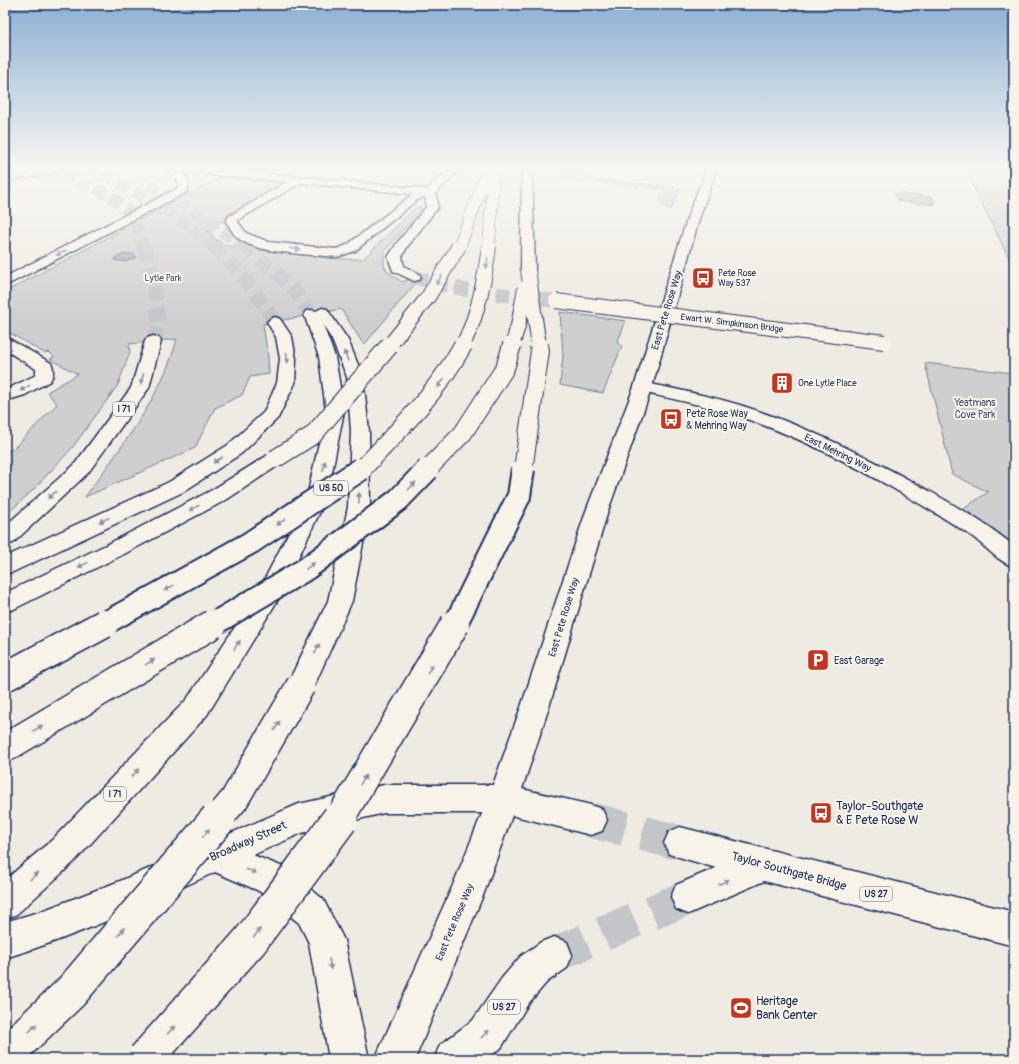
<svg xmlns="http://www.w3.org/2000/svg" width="1019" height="1064" font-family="Pangolin,sans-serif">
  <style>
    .green { fill: #cfcfcf; stroke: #757f96 }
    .water { fill: #a6abb5; stroke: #6e7992 }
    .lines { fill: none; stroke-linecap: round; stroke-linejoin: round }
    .street-tunnel { stroke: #c4c5c8; stroke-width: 14; stroke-dasharray: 14 7; stroke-linecap: butt }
    .primary-tunnel { stroke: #c4c5c8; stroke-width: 35; stroke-dasharray: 35 18; stroke-linecap: butt }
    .highway-tunnel-far1 { stroke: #c4c5c8; stroke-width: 12; stroke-dasharray: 12 5.5; stroke-linecap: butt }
    .highway-tunnel { stroke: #c4c5c8; stroke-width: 14; stroke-dasharray: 14 7; stroke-linecap: butt }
    .street-casing { stroke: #1b2f5e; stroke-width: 3 }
    .secondary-casing { stroke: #1b2f5e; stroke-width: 3 }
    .primary-casing { stroke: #1b2f5e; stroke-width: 3 }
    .highway-casing { stroke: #1b2f5e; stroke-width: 3 }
    .street { fill: #f7f3e8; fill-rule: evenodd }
    .secondary { fill: #f7f3e8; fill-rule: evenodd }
    .primary { fill: #f7f3e8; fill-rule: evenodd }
    .highway { fill: #f7f3e8; fill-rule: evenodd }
    .street-bridge-casing { stroke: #1b2f5e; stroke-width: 16; stroke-linecap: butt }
    .highway-bridge-far5-casing { stroke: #1b2f5e; stroke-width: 13; stroke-linecap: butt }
    .highway-bridge-far4-casing { stroke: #1b2f5e; stroke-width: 16; stroke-linecap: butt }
    .highway-bridge-far3-casing { stroke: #1b2f5e; stroke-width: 20; stroke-linecap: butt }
    .highway-bridge-far2-casing { stroke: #1b2f5e; stroke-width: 26; stroke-linecap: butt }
    .highway-bridge-far1-casing { stroke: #1b2f5e; stroke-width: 31; stroke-linecap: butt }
    .highway-bridge-casing { stroke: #1b2f5e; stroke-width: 38; stroke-linecap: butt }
    .street-bridge { stroke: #f7f3e8; stroke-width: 14 }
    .highway-bridge-far5 { stroke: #f7f3e8; stroke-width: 12 }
    .highway-bridge-far4 { stroke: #f7f3e8; stroke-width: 14 }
    .highway-bridge-far3 { stroke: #f7f3e8; stroke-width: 18 }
    .highway-bridge-far2 { stroke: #f7f3e8; stroke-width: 22 }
    .highway-bridge-far1 { stroke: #f7f3e8; stroke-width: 28 }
    .highway-bridge { stroke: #f7f3e8; stroke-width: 35 }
    .oneway { fill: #8991a3 }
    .labels { text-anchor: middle; stroke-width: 4; stroke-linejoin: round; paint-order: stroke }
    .far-poi-label { font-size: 9px; fill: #1b2f5e; stroke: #f7f3e8; text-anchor: start }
    .far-park-label { font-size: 9px; fill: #3f4f75; stroke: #f7f3e8 }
    .far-street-label { font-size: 9px; fill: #1b2f5e; stroke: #f7f3e8 }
    .shield { fill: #f7f3e8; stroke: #5d6a87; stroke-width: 1 }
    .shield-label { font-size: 9px; font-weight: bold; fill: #1b2f5e }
    .street-label { font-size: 10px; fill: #1b2f5e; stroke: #f7f3e8 }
    .park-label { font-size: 10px; fill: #3f4f75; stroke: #f7f3e8 }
    .poi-label { font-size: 10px; fill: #1b2f5e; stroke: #f7f3e8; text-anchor: start }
    .near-poi-label { font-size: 12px; fill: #1b2f5e; stroke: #f7f3e8; text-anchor: start }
    .near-street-label { font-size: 12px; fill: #1b2f5e; stroke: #f7f3e8 }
  </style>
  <rect width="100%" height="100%" fill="#eeebe2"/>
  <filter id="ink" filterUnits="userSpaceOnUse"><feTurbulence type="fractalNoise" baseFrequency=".025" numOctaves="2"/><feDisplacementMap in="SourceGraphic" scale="8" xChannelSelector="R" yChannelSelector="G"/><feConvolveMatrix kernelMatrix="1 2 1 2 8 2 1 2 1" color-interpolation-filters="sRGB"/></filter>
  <g filter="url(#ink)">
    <!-- green -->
    <path class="green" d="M569,168H590L583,178L680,188L671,209L665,207L660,200L665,189L575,180H560L554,178Z
      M965,168H1014V268L966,172Z
      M223,176L285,183L207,231L211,233C216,242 223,244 233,247L336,259H363L414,209L420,207L421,209L384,252V266L387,271L402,282L424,273L364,345L341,309L263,324L268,357L269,374L250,377L242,395L215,408L195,448L85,497C120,448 161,399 177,339L129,344L130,352L118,385L72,448L34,489L5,516V452L13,449L57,404L47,392L78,374L50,359L54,357L49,352L44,353L5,330V292Z
      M560,312L626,321L617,343L622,346L603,393L560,385L563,355Z
      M925,363L1012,373L1014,371V559L955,515L988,492L952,474Z"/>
    <!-- water -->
    <path class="water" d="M895,193L933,197L935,205L897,201Z
      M124,254H134L137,257L126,262L114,260L115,258Z"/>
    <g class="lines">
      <!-- street-tunnel -->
      <path class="street-tunnel" d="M414,277L466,290L556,301"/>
      <!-- primary-tunnel -->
      <path class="primary-tunnel" d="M591,820L680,843
        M554,955L688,897"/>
      <!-- highway-tunnel-far1 -->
      <path class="highway-tunnel-far1" d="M47,168C72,179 109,190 127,210C134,218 140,237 143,247
        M87,168L130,189L186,224L214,247
        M148,184L180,202L244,247"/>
      <!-- highway-tunnel -->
      <path class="highway-tunnel" d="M143,246L152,273L159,326L153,341
        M213,246C239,269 257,293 275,322
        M243,246L273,270L295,291L311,314"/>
      <!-- street casing -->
      <g class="street-casing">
        <path id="street" d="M170,168H209L427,189L450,168H461L436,193L438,207L407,247L402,257L404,266L419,274L421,277L419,280L414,281L393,271L388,257L397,243L426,207L425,197L418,199L355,251L337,257C312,254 259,254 239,239C234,236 230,227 226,222L229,216L287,182L175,171ZM300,183L413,194L347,245L336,249L269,242L246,233L238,222V220Z
          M5,338L11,340L51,363C54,369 54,375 50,381L25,395L5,401V390L36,375V369L5,350Z"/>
      </g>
      <!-- secondary casing -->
      <g class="secondary-casing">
        <path id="secondary" d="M44,168H65L64,170L25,178L5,180V174Z
          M166,168H177L185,175L189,183L187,192L5,286V277L178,188L177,180Z
          M643,382C677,390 712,396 746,407C808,427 866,456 922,487C954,505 986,523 1014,546V567C999,562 986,547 973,537C948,520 922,505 896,490C843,459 789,432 731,414C700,404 668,398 637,391L634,387L637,383Z
          M503,785L514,789L518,799L484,893L415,1059H375L453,885L492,789Z"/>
      </g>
      <!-- primary casing -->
      <g class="primary-casing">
        <path id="primary" d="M707,168H717L699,219L652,387L608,511L549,707L522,789L591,805L602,809L607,820L602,831L591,835L503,813H384L302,833L253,855L283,867L323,899L344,940L369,1059H329L309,943L299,923L259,891L215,872C147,904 78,936 5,958V922L39,912L120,881L299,804L384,785H493L521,707L586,511L634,387L687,219Z
          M680,827L1014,912V946L764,881L688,914L676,909L671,897L676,885L716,868L669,854L664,843L669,832Z
          M554,937L567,942L572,955L567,968L547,982L528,1004L501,1048L486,1059H434L440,1045L473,1020L502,978L521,956L541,942Z"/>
      </g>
      <!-- highway casing -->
      <g class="highway-casing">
        <path id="highway" d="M23,168H38L37,170L5,180V174Z
          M522,168H532L535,270L533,273H523L521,270Z
          M322,308L327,309L348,340L363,377L369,431L370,507L352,601L311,693L301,696L291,693L287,685L328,601L348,507L351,431L347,377L332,340L323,325L335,357L344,411L327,497L279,598L207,715L74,862L17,914L5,919V880L52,840L187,699L257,594L307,497L326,411L319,357L304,314L306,311L311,310L316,311Z
          M275,317L280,319L292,337L296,359L295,383L278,418L242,453L183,492L13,572L5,574V557L169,482L228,445L264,412L277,383L280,359L276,337L267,322L270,319Z
          M153,336L159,338L161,341L149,388L146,392L88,473L13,543L5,545V526L74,465L131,388L145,341L147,338Z
          M275,453L282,455L285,459L282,463L226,500L126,553L14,609L5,612V593L110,543L212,490L268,455Z"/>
      </g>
      <!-- street -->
      <use href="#street" class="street"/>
      <!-- secondary -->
      <use href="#secondary" class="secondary"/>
      <!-- primary -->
      <use href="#primary" class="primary"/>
      <!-- highway -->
      <use href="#highway" class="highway"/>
      <!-- street-bridge casing -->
      <g class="street-bridge-casing">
        <path id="street-bridge" d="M556,301L884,342"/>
      </g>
      <!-- highway-bridge-far5 casing -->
      <g class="highway-bridge-far5-casing">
        <path id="highway-bridge-far5" d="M459,247L487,173
          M489,247L494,168"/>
      </g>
      <!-- highway-bridge-far4 casing -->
      <g class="highway-bridge-far4-casing">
        <path id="highway-bridge-far4" d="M528,270L539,346
          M389,346L428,297L459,246
          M462,346C478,318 485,278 489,246
          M512,346L518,326L525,288"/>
      </g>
      <!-- highway-bridge-far3 casing -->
      <g class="highway-bridge-far3-casing">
        <path id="highway-bridge-far3" d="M275,459L313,435L390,345
          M359,470L366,465C402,427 438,391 463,345
          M427,470L463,433L505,368L512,345
          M523,470L540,351L539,345"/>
      </g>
      <!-- highway-bridge-far2 casing -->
      <g class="highway-bridge-far2-casing">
        <path id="highway-bridge-far2" d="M102,625L250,543L361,469
          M212,625L306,569L398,500L428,469
          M455,625L519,496L523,469"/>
      </g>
      <!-- highway-bridge-far1 casing -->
      <g class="highway-bridge-far1-casing">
        <path id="highway-bridge-far1" d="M5,677L104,624
          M5,748L213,624
          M217,820L234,800L301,685
          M339,820L455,624"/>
      </g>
      <!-- highway-bridge casing -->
      <g class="highway-bridge-casing">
        <path id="highway-bridge" d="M5,1055L71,992L218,819
          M145,1059L250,941L340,819"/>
      </g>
      <!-- street-bridge -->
      <use href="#street-bridge" class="street-bridge"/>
      <!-- highway-bridge-far5 -->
      <use href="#highway-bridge-far5" class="highway-bridge-far5"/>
      <!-- highway-bridge-far4 -->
      <use href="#highway-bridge-far4" class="highway-bridge-far4"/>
      <!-- highway-bridge-far3 -->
      <use href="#highway-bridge-far3" class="highway-bridge-far3"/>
      <!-- highway-bridge-far2 -->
      <use href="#highway-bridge-far2" class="highway-bridge-far2"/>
      <!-- highway-bridge-far1 -->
      <use href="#highway-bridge-far1" class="highway-bridge-far1"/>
      <!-- highway-bridge -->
      <use href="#highway-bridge" class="highway-bridge"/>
    </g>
    <!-- one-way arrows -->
    <defs><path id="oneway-solid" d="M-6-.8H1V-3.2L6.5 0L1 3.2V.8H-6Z"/></defs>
    <g class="oneway">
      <use href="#oneway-solid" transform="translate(295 249) rotate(6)"/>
      <use href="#oneway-solid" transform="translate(61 253) rotate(153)"/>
      <use href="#oneway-solid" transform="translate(487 263) rotate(97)"/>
      <use href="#oneway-solid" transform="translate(439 280) rotate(122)"/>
      <use href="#oneway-solid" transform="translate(346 356) rotate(-112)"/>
      <use href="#oneway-solid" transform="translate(287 358) rotate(86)"/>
      <use href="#oneway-solid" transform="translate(142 379) rotate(106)"/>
      <use href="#oneway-solid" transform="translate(441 383) rotate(125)"/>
      <use href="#oneway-solid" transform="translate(25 388) rotate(151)"/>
      <use href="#oneway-solid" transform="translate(218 460) rotate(147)"/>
      <use href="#oneway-solid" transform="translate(324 466) rotate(-78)"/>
      <use href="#oneway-solid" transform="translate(412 486) rotate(-46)"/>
      <use href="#oneway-solid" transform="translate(52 495) rotate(138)"/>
      <use href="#oneway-solid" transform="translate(359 498) rotate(-89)"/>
      <use href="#oneway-solid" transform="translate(194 508) rotate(152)"/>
      <use href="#oneway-solid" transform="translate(104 520) rotate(155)"/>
      <use href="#oneway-solid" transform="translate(281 522) rotate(146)"/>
      <use href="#oneway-solid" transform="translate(83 565) rotate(154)"/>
      <use href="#oneway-solid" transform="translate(310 566) rotate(-36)"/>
      <use href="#oneway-solid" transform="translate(169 588) rotate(151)"/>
      <use href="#oneway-solid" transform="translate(237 645) rotate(-57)"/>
      <use href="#oneway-solid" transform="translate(317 649) rotate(-65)"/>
      <use href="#oneway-solid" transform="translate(150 662) rotate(-31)"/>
      <use href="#oneway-solid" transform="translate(430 669) rotate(-59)"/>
      <use href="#oneway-solid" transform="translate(277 726) rotate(-60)"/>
      <use href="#oneway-solid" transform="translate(38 728) rotate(-31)"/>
      <use href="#oneway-solid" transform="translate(135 773) rotate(-47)"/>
      <use href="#oneway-solid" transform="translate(363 780) rotate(-59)"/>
      <use href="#oneway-solid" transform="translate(206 833) rotate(-49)"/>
      <use href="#oneway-solid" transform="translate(251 871) rotate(22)"/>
      <use href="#oneway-solid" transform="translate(34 876) rotate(-42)"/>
      <use href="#oneway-solid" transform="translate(724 882) rotate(-24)"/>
      <use href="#oneway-solid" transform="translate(121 932) rotate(-49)"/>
      <use href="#oneway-solid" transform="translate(257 933) rotate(-53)"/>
      <use href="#oneway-solid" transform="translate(330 964) rotate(82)"/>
      <use href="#oneway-solid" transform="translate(33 1028) rotate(-44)"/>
      <use href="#oneway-solid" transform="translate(171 1030) rotate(-48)"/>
      <use href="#oneway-solid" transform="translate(485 1034) rotate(-45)"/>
    </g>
  </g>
  <!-- sky -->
  <linearGradient id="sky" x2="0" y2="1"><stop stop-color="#8db0d4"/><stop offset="0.53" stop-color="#f7f6f2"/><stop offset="1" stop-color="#f7f6f2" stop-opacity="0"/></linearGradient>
  <rect width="1019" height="317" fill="url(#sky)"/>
  <!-- icons -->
  <defs>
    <g id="bus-square" transform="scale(1.15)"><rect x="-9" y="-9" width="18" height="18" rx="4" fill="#c8321e" stroke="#f7f3e8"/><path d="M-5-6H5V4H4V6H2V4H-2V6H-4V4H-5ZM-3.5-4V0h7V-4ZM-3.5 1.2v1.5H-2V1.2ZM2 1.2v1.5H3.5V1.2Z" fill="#fff"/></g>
    <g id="building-square" transform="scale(1.15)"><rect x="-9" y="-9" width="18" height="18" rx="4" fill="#c8321e" stroke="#f7f3e8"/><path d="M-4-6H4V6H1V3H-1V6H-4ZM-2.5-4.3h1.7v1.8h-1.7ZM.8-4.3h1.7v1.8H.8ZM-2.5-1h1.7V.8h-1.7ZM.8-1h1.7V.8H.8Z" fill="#fff"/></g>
    <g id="parking-square" transform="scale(1.15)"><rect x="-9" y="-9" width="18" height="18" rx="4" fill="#c8321e" stroke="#f7f3e8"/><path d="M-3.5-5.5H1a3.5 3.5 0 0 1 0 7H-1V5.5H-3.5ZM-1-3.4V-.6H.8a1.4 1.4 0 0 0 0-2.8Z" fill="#fff"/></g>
    <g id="stadium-square" transform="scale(1.15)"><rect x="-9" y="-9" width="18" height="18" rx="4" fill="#c8321e" stroke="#f7f3e8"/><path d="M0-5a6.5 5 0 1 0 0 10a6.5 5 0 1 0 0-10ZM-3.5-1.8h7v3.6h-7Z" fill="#fff"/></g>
  </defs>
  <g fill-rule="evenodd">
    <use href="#bus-square" x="703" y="278"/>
    <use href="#building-square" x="782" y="383"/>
    <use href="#bus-square" x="671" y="419"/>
    <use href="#parking-square" x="818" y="660"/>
    <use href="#bus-square" x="821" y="813"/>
    <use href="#stadium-square" x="741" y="1008"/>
  </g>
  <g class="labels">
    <!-- far-poi labels -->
    <g class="far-poi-label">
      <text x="718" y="276">Pete Rose<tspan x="718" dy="10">Way 537</tspan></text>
      <text x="798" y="386">One Lytle Place</text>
    </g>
    <!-- far-park labels -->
    <g class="far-park-label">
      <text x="163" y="281">Lytle Park</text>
    </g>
    <!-- far-street labels -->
    <g class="far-street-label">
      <text transform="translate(732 323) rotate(7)" y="3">Ewart W. Simpkinson Bridge</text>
    </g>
    <!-- shield labels -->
    <g class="shield">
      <rect x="113" y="402" width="22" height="14" rx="3"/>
      <rect x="314" y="481" width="34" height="14" rx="3"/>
      <rect x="104" y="787" width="22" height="14" rx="3"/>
      <rect x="860" y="887" width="32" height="14" rx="3"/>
      <rect x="488" y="1000" width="32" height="14" rx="3"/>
    </g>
    <g class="shield-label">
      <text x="124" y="412">I 71</text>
      <text x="331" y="491">US 50</text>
      <text x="115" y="797">I 71</text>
      <text x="876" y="897">US 27</text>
      <text x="504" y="1010">US 27</text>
    </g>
    <!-- street labels -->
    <g class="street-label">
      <text transform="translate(666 310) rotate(-73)" y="4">East Pete Rose Way</text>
      <text transform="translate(838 452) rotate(26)" y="4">East Mehring Way</text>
      <text transform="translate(563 617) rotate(-73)" y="4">East Pete Rose Way</text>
      <text transform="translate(454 922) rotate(-67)" y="4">East Pete Rose Way</text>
    </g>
    <!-- park labels -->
    <g class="park-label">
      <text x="975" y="406">Yeatmans<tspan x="975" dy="12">Cove Park</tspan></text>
    </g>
    <!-- poi labels -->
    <g class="poi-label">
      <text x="686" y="417">Pete Rose Way<tspan x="686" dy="12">&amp; Mehring Way</tspan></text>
      <text x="834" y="664">East Garage</text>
    </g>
    <!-- near-poi labels -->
    <g class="near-poi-label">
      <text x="836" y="810">Taylor-Southgate<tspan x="836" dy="14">&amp; E Pete Rose W</tspan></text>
      <text x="756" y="1005">Heritage<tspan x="756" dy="14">Bank Center</tspan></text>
    </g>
    <!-- near-street labels -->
    <g class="near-street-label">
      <text transform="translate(248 841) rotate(-24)" y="4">Broadway Street</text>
      <text transform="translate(789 871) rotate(15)" y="4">Taylor Southgate Bridge</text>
    </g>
  </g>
  <!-- margin -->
  <rect width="1019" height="1064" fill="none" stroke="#f7f3e8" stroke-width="20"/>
  <rect x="10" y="10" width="999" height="1044" fill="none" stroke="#1b2f5e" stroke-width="1.5" filter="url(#ink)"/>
</svg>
